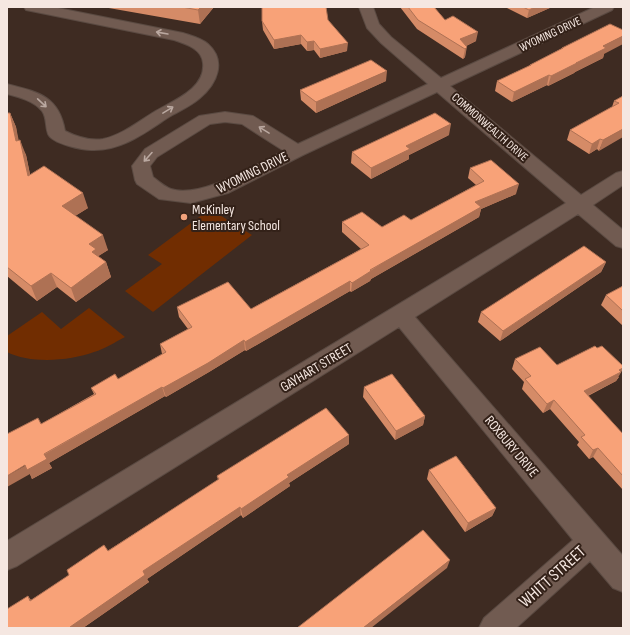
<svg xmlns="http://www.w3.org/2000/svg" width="630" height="635" font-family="'Sofia Sans Condensed',sans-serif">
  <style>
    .green { fill: #712d01 }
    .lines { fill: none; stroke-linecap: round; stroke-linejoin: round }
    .minor-casing { stroke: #5a4a42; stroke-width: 2 }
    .minor { fill: #715b51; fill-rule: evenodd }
    .wall { fill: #d58b67 }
    .shaded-wall { fill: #ae7154 }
    .building { fill: #f8a278; stroke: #ae7154 }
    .oneway { stroke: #baa8a0 }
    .poi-dot { fill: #f1a17b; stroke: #332118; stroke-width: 1.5 }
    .labels { text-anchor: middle; stroke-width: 4; stroke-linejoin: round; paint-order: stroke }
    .far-street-label { font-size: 12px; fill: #f5e7e1; stroke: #332118 }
    .street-label { font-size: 14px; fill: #f5e7e1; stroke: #332118 }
    .poi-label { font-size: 14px; fill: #f5e7e1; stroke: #332118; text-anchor: start }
    .near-street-label { font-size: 17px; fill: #f5e7e1; stroke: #332118 }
  </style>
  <rect width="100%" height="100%" fill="#3e2b22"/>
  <!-- green -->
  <path class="green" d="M210,209L252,235L153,312L125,291L162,264L148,255Z
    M89,308L125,337C115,342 105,349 94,352C70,361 30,364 7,352V336L42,312L61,329Z"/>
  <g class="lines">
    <!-- minor casing -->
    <g class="minor-casing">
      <path id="minor" d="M24,7H53L183,33C192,36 201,38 208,44C227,61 217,84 200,98C191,106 179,111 169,117C146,132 122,151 92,150C83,150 52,144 48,134C45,126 47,118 42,111C34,101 19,97 7,94V84C38,92 59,96 65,131C77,137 90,141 103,139C122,135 139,121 154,112C172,101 206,89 203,63C202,49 186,44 174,40L31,11L26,10Z
        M359,7H373L379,24L391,37L441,78L595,7H614L612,10L450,86L581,195L616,173L623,171V185L593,205L623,230V248L616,246L578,214L415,317L623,556V592L613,588L590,561L516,628H479L484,618L573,540L399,327L17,566L7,570V541L566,203L437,92L303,155L228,193L191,203L159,199L137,184L135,180L132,166L145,149L199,116L225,112L253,116L298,144L428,84L381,43L367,28ZM225,122L242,124L284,151C256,164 201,199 171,189C165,187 158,181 153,177L150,166L157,157L210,124Z"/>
    </g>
    <!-- minor -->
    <use href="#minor" class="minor"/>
  </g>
  <!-- wall -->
  <path class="wall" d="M103,7H214L200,24Z
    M400,7H434L445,20L476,41L466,46L465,57L463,59L417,29Z
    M505,7H552L527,18Z
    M328,20L347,51L320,58L314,50L307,51L301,44L274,49L263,30L262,21Z
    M562,48L604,54L603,58L575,72L574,73L548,86L547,85L512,102L495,91L497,81L529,66L530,65L561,49Z
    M386,81L316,113L301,100L300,90Z
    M623,96L599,151L597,149L589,154L567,140L570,130L612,107L614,101Z
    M7,113H10L16,127L18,141L26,155L30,174L88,208L75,216L108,250L98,256L106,262L111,277L76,302L57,287L37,301L7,276Z
    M449,135L409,155V159L371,179L351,163L352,152Z
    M470,168L516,194L481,209L479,217L371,279L370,281L351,292L350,291L246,351L245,350L209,372L166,397L165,396L49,463L52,468L32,479L30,474L41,424L94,394L91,388L118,379L162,354L160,344L188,329L179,317L177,307L251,309L361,249L342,232V222L382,227L411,220L476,185L468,178Z
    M606,262L601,272L500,341L478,322L481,312Z
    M623,286V326L601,305L606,295Z
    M515,359L557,365L619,377L616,381L588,396L623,434V490L593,457L589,459L577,445L579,442L550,409L543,413L522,389L524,382L512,369Z
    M364,387L425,416L423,425L395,440L363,397Z
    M349,444L289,483L290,486L243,518L241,515L147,579L149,582L83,628H7L28,596L31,600L218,480L217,476Z
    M429,470L496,508L492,516L465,532L427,479Z"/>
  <!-- shaded-wall -->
  <path class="shaded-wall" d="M201,7H214L200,24L198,10Z
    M535,7H552L527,18L529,10Z
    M478,32L476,41L462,48L460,39Z
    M301,35V44L274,49V40Z
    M623,36V44L604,54L603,58L575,72L574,73L548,86L551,76L576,63L603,46Z
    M314,41V50L307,51V42Z
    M348,43L347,51L320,58V49Z
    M467,47L465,57L463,59L465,49Z
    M387,71L386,81L316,113V102Z
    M549,75L547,85L512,102L514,92Z
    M10,113L16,127L22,156L16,141Z
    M451,124L449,135L409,155V159L371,179V168L406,146Z
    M623,129V137L599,151L603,140Z
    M600,139L597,149L589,154L592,144Z
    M20,140L26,155L33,190L28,176Z
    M519,184L516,194L481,209L479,217L371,279L370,281L351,292L352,283L475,202Z
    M83,193L88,208L67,221L62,206Z
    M103,235L108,250L94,259L89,244Z
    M106,262L111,277L76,302L71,288Z
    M606,262L601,272L500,341L503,331Z
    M51,273L57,287L37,301L31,286Z
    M350,281V291L246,351L245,342Z
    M244,340L245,350L209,372L166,397L163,388Z
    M623,368V369L616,381L579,400L584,391Z
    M162,387L165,396L49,463L52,468L32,479L30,474L7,487V476Z
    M554,400L550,409L543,413L547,404Z
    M425,416L423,425L395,440L396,431Z
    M349,435V444L289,483L290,486L243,518L241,509L287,475Z
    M598,448L593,457L589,459L593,450Z
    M240,507L241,515L147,579L149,582L83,628H70V627L143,571Z
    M496,508L492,516L465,532L468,523Z
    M450,560L447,568L371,628H363Z"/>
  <!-- building -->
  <path class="building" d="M182,7H201L198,10Z
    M262,7H326L328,20L348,43L320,49L314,41L307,42L301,35L274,40L262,21Z
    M408,7H434L445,20L453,16L478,32L460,39L467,47L465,49L418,20Z
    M523,7H535L529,10Z
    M610,24L623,30V36L603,46L606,48L576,63H577L551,76L549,75L514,92L497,81L531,65H530L563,48H562Z
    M371,60L387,71L316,102L300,90Z
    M623,96V129L603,140L600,139L592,144L570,130L619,103L614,101Z
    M7,113H10L16,141L20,140L28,176L44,166L83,193L62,206L103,235L89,244L96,249L92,252L106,262L71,288L51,273L31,286L7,267Z
    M435,113L451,124L406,146L410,149L371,168L352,152Z
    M491,160L519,184L475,202L481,207L370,270L371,271L352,283L350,281L245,342L244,340L208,363L163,388L162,387L44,454L47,459L27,470L25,465L7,476V434L38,418L41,424L96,394L91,388L115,374L118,379L166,352L160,344L192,327L177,307L228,282L251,309L369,245L342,222L362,212L382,227L404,215L411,220L484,181L470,168Z
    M584,246L606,262L503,331L481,312Z
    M623,286V311L606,295Z
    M595,346L597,348L602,346L623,366V368L619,370L621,372L584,391L623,434V476L598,448L593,450L581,437L585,435L554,400L547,404L525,379L531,376L515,359L540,347L557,365Z
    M392,374L425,416L396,431L364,387Z
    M326,408L349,435L287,475L289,477L241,509L240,507L143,571L145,575L70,627V628H7V609L28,596L30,601L69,575L67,570L104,545L108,551L219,479L217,476Z
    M456,456L496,508L468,523L429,470Z
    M423,530L450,560L363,628H297Z"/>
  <!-- one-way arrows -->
  <defs><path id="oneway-shaft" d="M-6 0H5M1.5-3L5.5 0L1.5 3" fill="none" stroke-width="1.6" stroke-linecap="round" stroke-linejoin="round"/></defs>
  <g class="oneway">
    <use href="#oneway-shaft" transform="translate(162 33) rotate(-170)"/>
    <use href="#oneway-shaft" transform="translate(42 103) rotate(43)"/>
    <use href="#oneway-shaft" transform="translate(168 110) rotate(-31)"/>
    <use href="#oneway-shaft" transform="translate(264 130) rotate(-148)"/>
    <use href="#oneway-shaft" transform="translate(148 157) rotate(132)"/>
  </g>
  <!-- markers -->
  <circle class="poi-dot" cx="184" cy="217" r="4"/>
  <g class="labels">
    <!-- far-street labels -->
    <g class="far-street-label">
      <text transform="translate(550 34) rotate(-25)" y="4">WYOMING DRIVE</text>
      <text transform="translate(490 127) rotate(41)" y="4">COMMONWEALTH DRIVE</text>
    </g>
    <!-- street labels -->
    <g class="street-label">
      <text transform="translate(252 172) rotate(-26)" y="5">WYOMING DRIVE</text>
      <text transform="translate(316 367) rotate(-31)" y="5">GAYHART STREET</text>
      <text transform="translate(512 446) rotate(50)" y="5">ROXBURY DRIVE</text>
    </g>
    <!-- poi labels -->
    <g class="poi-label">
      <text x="192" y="214">McKinley<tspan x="192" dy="16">Elementary School</tspan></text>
    </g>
    <!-- near-street labels -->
    <g class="near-street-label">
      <text transform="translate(552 576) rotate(-42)" y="6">WHITT STREET</text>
    </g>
  </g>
  <!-- border -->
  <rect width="630" height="635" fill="none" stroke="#f5e7e1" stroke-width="16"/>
</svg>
